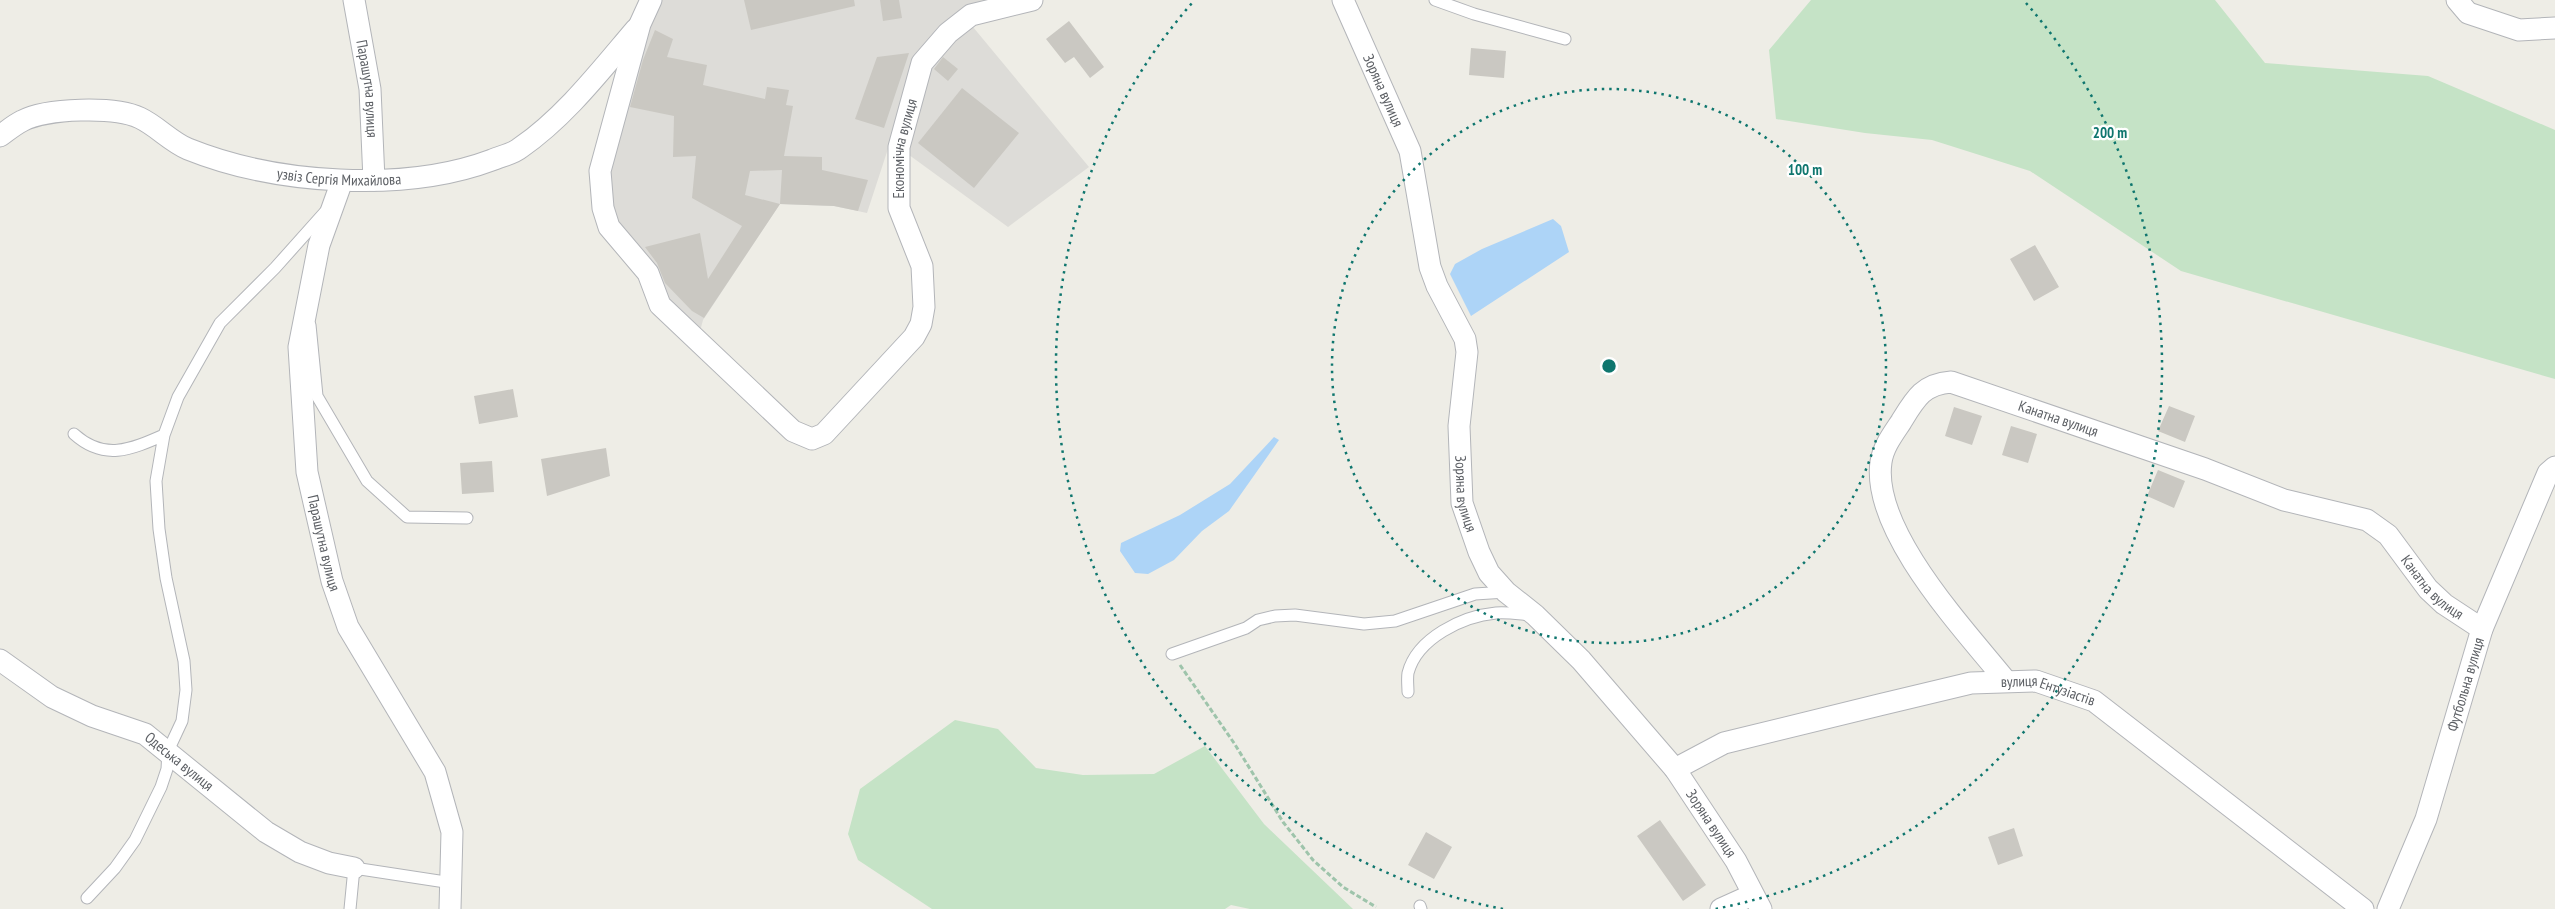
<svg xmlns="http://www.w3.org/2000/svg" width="2555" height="909" font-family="'PT Sans Narrow',sans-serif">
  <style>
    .industrial { fill: #dddcd8 }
    .green { fill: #c5e3c6 }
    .water { fill: #add4f7 }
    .building { fill: #cac8c2; fill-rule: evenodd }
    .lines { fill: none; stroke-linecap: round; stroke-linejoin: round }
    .lane-casing { stroke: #b3b5b9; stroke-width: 13 }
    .street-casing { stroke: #b3b5b9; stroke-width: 23 }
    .path { stroke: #9ec4ab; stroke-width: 3; stroke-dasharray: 5 2.5; stroke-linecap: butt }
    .lane { stroke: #fff; stroke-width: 11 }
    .street { stroke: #fff; stroke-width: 21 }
    .ring { fill: none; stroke: #0f766e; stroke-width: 2.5; stroke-dasharray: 2.5 5 }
    .labels { text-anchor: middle; stroke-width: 4.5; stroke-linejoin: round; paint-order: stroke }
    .street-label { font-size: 15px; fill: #5d6065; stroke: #fff }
    .centre { fill: #0f766e; stroke: #fff; stroke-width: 2.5 }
    .ring-label { font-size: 15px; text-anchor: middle; font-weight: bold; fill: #0f766e; stroke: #fff; stroke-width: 4.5; stroke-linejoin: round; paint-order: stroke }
  </style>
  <rect width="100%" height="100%" fill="#eeede6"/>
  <!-- industrial -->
  <path class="industrial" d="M661,0H986L968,8L919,54L867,213L834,206L780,204L703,320L699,335L619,241L590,169Z
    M968,21L1089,167L1008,227L905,152L928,63Z"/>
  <!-- green -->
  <path class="green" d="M1811,0H2215L2265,63L2428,76L2555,130V379L2181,271L2030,171L1932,140L1865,133L1776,119L1769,50Z
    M955,720L998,729L1036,768L1083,775L1154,774L1205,746L1264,824L1353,909H1250L1231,905L1225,909H932L858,860L848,834L860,789Z"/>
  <!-- water -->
  <path class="water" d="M1553,219L1561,226L1569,252L1471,316L1450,274L1455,264L1482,249Z
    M1274,437L1279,440L1229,511L1202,531L1174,560L1148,574L1135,573L1120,551L1121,543L1180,515L1230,484Z"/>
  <!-- building -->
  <path class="building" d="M744,0H854L855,6L751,30Z
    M880,0H899L902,18L883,21Z
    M1069,21L1104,67L1090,78L1074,57L1065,63L1046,39Z
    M655,30L673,39L667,57L707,65L703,85L765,99L767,87L789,90L786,105L793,106L784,156L822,157V170L868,180L858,211L834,206L780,204L704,318L692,311L665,283L657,263L645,247L700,233L708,279L742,226L692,198L696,156L673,157L674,116L630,107L643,60ZM782,170L780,204L745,195L750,171Z
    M1471,48L1506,51L1504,78L1469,75Z
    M909,53L884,128L855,119L877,57Z
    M943,57L958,69L948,81L934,69Z
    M962,88L1019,133L974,188L918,143Z
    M2035,245L2059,287L2034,301L2010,259Z
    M513,389L518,417L479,424L474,396Z
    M2169,406L2195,416L2185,442L2158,431Z
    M1954,407L1982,416L1972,445L1945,436Z
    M2011,426L2037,434L2028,463L2002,455Z
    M606,448L610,476L547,496L541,459Z
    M492,461L494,492L462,494L460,463Z
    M2158,470L2185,481L2174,508L2147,496Z
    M1660,820L1706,885L1683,901L1637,836Z
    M2014,828L2023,856L1998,865L1988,837Z
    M1426,832L1452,847L1434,879L1408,865Z"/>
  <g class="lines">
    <!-- lane casing -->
    <g class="lane-casing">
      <path id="lane" d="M1435,0L1474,14L1565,39
        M310,325L317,396L367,481L407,517L467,518
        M74,434C104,461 130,450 164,435
        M1172,654L1246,628L1258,620L1275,616L1295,615L1364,624L1395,621L1475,594L1506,592
        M1408,692C1408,686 1407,679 1408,673C1417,638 1463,616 1496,613C1507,612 1519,614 1531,615
        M87,898L115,868L135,840L161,787L167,769L168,751L182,721L186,690L184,661L166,578L159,529L156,481L164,435L178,397L220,323L275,268L325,212
        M1420,906L1421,909
        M350,909L354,868L452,883"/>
    </g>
    <!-- street casing -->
    <g class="street-casing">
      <g id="street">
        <path id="s1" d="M354,0L370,89L374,180"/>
        <path id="s2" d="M651,0L640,24L600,171L603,208L609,227L648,273L660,305L793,431L812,439L824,434L914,337L921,324L924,307L922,266L899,208V147L922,63L948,33L971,15L1032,0"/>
        <path id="s3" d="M1343,0L1410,151L1430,267L1437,286L1465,339L1467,352L1459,426L1462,503L1479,552L1489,573L1506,592L1535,615L1581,660L1675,769L1736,861L1761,909"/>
        <path d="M2457,0L2468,13L2519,30L2555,28"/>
        <path id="s4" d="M0,136C7,131 14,125 22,121C46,108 115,106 140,118C157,126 171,142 188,149C275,184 404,193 492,160C501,156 513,154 520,148C565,117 601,70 636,29"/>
        <path id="s5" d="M342,181L319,245L299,347L307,472L332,581L348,627L435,772L452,832L450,909"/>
        <path id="s6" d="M0,660L52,697L92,716L145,734L266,832L300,852L329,863L354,868"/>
        <path id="s7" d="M2006,681C1965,630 1871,531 1881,462C1883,447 1893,434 1901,422C1915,399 1923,384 1951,382L2205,469L2284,500L2367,520L2388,535L2428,589L2444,604L2482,629"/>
        <path id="s8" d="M1675,769L1724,743L1879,705L1971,683L2036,681L2094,701L2363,909"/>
        <path d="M1721,909L1752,895"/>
        <path id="s9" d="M2388,909L2426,819L2482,629L2548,473L2555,467"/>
      </g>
    </g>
    <!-- path -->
    <path class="path" d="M1180,665L1234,743L1283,822L1313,860L1343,887L1376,907"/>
    <!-- lane -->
    <use href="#lane" class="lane"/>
    <!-- street -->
    <use href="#street" class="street"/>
  </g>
  <!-- distance rings -->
  <g class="ring">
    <circle cx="1609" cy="366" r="277"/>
    <path d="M1503 909A553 553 0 0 1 1192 3M2026 3A553 553 0 0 1 1715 909"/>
  </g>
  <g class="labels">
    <!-- street labels -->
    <g class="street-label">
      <text dy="5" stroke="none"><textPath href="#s1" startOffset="90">Парашутна вулиця</textPath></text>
      <text dy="5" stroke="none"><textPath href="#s3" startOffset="99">Зоряна вулиця</textPath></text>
      <text dy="5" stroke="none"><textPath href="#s2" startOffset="875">Економічна вулиця</textPath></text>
      <text dy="5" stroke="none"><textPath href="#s4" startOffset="359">узвіз Сергія Михайлова</textPath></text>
      <text dy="5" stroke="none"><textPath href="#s7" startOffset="484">Канатна вулиця</textPath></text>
      <text dy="5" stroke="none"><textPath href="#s3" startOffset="519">Зоряна вулиця</textPath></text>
      <text dy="5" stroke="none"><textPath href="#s5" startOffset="370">Парашутна вулиця</textPath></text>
      <text dy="5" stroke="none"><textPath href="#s7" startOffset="904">Канатна вулиця</textPath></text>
      <text dy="5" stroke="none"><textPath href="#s9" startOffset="238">Футбольна вулиця</textPath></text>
      <text dy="5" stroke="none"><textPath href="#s8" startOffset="388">вулиця Ентузіастів</textPath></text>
      <text dy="5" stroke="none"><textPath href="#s6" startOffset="208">Одеська вулиця</textPath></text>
      <text dy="5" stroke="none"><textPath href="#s3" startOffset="939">Зоряна вулиця</textPath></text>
    </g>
  </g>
  <circle cx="1609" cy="366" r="8" class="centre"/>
  <g class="ring-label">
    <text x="2110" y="138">200 m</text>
    <text x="1805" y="175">100 m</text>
  </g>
</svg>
